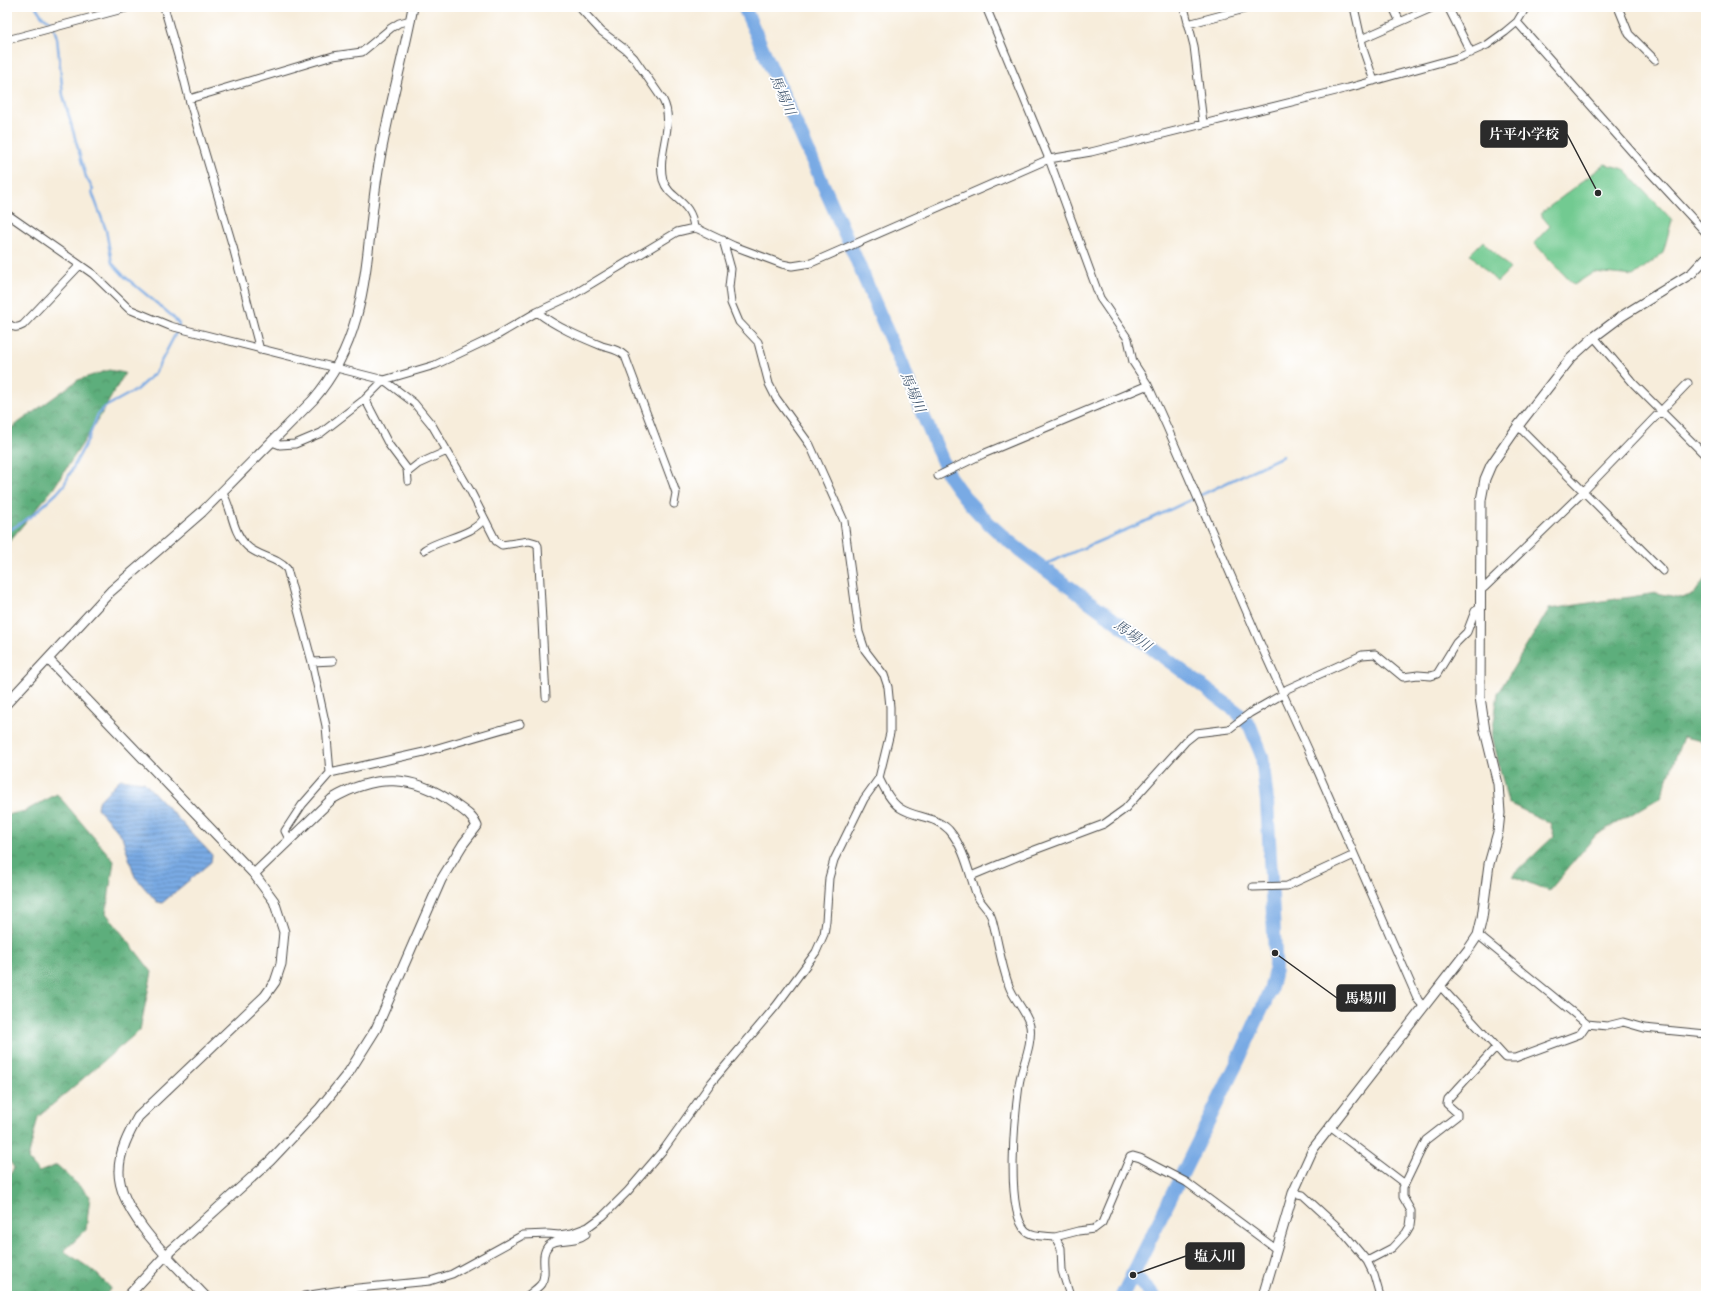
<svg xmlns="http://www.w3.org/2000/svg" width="1713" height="1303" font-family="'IM FELL French Canon','Noto Serif JP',serif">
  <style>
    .forest { fill: url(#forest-crowns); stroke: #446c53 }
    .park { fill: #72ca91; stroke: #4e7a5e }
    .water { fill: url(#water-rules); stroke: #526a88 }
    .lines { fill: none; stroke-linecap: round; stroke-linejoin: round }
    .stream { stroke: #79aae4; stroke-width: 2.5 }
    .river { stroke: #79aae4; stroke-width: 14 }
    .minor-casing { stroke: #4a4845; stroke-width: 9 }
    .tertiary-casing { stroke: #4a4845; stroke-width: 11 }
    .minor { stroke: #fff; stroke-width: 7 }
    .tertiary { stroke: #fff; stroke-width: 9 }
    .labels { text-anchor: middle; stroke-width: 3.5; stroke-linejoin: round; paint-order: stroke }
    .water-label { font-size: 14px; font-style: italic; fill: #4a5e75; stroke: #fff }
    .leader { fill: none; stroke: #2b2b2b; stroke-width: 1.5 }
    .callout-dot { fill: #2b2b2b; stroke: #fff; stroke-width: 1.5 }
    .callout { fill: #2b2b2b; stroke: #2b2b2b; stroke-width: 1.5 }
    .callout-label { font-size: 14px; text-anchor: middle; font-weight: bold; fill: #fff }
  </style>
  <defs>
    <pattern id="forest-crowns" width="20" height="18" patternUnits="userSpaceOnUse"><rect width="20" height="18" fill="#5dae7b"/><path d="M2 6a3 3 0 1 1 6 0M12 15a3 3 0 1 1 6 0" fill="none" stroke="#4d8e65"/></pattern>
    <pattern id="water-rules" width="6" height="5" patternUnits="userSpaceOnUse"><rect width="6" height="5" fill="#79aae4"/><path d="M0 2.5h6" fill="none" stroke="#638bb9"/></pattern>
  </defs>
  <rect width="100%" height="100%" fill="#fff"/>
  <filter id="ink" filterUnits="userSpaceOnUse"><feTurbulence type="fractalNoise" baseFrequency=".025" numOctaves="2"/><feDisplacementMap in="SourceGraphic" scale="8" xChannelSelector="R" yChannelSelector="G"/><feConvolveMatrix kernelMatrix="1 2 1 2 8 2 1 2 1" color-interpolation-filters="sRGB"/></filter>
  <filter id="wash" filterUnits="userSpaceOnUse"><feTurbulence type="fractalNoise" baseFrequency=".012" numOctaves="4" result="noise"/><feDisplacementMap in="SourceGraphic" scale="16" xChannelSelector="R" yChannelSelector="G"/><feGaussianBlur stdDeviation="0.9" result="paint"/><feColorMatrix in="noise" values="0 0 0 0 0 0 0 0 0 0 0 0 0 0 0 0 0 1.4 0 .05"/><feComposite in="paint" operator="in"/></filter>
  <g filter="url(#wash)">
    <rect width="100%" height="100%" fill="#f7eddb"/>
    <!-- forest -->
    <path class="forest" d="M109,370L125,373L99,418L53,489L7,544V430L14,426L78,380Z
      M1706,577V742L1683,737L1661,797L1596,835L1549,891L1512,876L1554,836L1550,823L1508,803L1492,735L1498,693L1549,609L1657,593L1681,598L1694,594Z
      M57,794L114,861L106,913L152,972L140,1030L38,1117L28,1159L39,1172L57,1165L90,1196L86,1230L64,1251L94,1271L111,1288L105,1296H7V1179L14,1168L7,1157V815L25,811Z"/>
    <!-- park -->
    <path class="park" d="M1605,164L1624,169L1672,220L1663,253L1633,276L1594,272L1574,285L1534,243L1550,226L1540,214Z
      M1483,241L1510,269L1497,282L1470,254Z"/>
    <!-- water -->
    <path class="water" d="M120,779L144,782L212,855L211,862L162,903L157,902L135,877L122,836L97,808L98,802Z"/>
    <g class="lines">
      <!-- stream -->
      <path class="stream" d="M7,532L33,515L57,493L64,485L88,439L98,414L105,407L136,390L155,373L177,331L179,324L172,316L124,276L112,263L106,230L92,192L93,189L86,177L63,95L57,38L52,22L42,16L36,7
        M1041,566L1142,523L1283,456"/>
      <!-- river -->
      <path class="river" d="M744,7L854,254L949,476C983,528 1034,561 1083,597C1135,635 1186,674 1237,712L1250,726L1262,756L1267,801L1275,953V970L1270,991L1237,1063L1122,1296
        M1132,1274L1154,1296"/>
    </g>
  </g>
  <g filter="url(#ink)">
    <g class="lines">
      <!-- minor casing -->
      <g class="minor-casing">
        <path id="minor" d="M164,7L180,63L189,99L233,247L260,350
          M579,7L601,31L626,50L634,58L663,100C676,125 656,153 663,180C669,200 691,199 694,228
          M986,7L1049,159L1100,298L1128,339L1133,362L1148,385L1167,427L1264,652L1309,751L1418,1000L1424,1007
          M1184,7L1194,46L1203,123
          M1354,7L1364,52L1374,81
          M1393,7L1400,22
          M1448,7L1471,53
          M1618,7L1629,34L1655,60
          M1517,22L1646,168L1706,233
          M1188,24L1252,7
          M1361,39L1434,7
          M7,40L130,7
          M189,99L333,56L362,52L391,28L399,23L411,20
          M7,214L93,274L129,309L170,326L384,380L414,403L432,425L471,492L496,541L502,545L529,541L536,543L538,546L546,697
          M723,240L731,269L729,287L731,303L739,322L758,342L769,384L776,398L810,445L844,521L859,632L865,650L884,675L888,687L890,707V733L879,778C884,788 890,801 900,808C915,818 936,816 949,830C964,847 969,873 976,893C979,903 989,908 992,919C998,941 1001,964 1009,986C1014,1000 1027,1012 1030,1026C1033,1044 1021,1068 1019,1085C1015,1114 1005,1211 1026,1231C1033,1237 1047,1236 1055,1237L1061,1248L1062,1271L1070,1296
          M537,312C556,327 580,337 602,346C611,349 618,349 625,356L673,484L676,493L674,504
          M7,323C13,327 16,329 23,325L80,265
          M1594,337L1634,384L1706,456
          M365,399L389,445L407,469L408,481
          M1518,426L1663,571
          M272,442L280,445L295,444L321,433L365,399L384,380L435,365L496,336L537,312L571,296L677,232L694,228L698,229L734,246L782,264L792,266L811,263L1049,159L1091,152L1348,88L1460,57L1487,45L1505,32L1517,22L1526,7
          M408,472L418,464L447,451
          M938,476L983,454L1148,385
          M222,492C233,509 231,531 247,546C258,557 277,557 287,569L312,662L326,726L330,773L302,805L285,831L289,839
          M424,550C439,539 475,535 484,518
          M1480,591L1485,587L1583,492L1688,383
          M312,662L333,661
          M330,773L424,752L520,724
          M971,876L1024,854L1104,824L1125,809L1186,741L1196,733L1229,729L1250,713L1283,694L1287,689L1362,655L1375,654L1403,677L1418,675L1431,676L1437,674L1456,643L1467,632L1475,611L1480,608
          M1253,887L1287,886L1354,855
          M1478,935L1587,1024L1607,1026L1623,1022L1644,1028L1706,1034
          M1440,986L1506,1058H1515L1580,1034L1587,1024
          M1330,1127L1405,1184
          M1293,1193L1303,1195L1341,1230L1367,1261L1374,1275L1380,1296
          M1055,1237L1078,1231L1094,1229L1102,1223L1130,1157L1133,1156L1140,1158L1186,1182L1276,1249
          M1367,1261L1392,1248L1406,1233L1410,1226L1411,1218V1211L1403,1197V1188L1426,1140L1457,1116V1113L1447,1104L1448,1099L1496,1047
          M304,1296L348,1289L430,1281L452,1274L523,1235L548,1234L559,1235L572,1233L588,1227L603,1216L628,1191L664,1149L711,1083L776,1006L816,952L824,934L826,921L829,878L834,860L864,799L879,778
          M527,1296C532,1292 538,1288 541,1284C549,1272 538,1256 549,1245C558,1237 573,1244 586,1234L585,1229"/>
      </g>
      <!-- tertiary casing -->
      <g class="tertiary-casing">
        <path id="tertiary" d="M48,659L254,874L274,901L284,932L281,964L275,982L265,996L138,1117C129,1133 119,1152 119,1171C118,1214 177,1266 205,1296
          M7,703L111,591L202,512L313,400C373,331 364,248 379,164C388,111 403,60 413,7
          M128,1296L166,1255L270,1161L320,1108L349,1072L376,1029L441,880L463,844L477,826C472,815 463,810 453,803C413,774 374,774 332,799L254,874
          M1263,1296L1293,1193L1313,1149L1468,950L1478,935L1482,918L1489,864L1498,832L1500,813L1498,784L1485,731L1480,697L1481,500L1485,479L1491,465L1518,426L1571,358L1594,337L1622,316L1692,273L1706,258"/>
      </g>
      <!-- minor -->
      <use href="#minor" class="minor"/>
      <!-- tertiary -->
      <use href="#tertiary" class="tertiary"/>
    </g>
  </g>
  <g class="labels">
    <!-- water labels -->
    <g class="water-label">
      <text transform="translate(783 95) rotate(66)" y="5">馬場川</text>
      <text transform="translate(913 392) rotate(67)" y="5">馬場川</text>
      <text transform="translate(1133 635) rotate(36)" y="5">馬場川</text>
    </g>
  </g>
  <!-- callouts -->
  <path class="leader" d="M1598 193L1567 134M1275 953L1337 998M1133 1275L1186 1256"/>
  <g class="callout-dot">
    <circle cx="1598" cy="193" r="4"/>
    <circle cx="1275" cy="953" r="4"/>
    <circle cx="1133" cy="1275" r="4"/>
  </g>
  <g class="callout">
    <rect x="1481" y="121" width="86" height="26" rx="4"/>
    <rect x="1337" y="985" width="58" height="26" rx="4"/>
    <rect x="1186" y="1243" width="58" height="26" rx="4"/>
  </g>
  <g class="callout-label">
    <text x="1524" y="139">片平小学校</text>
    <text x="1366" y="1003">馬場川</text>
    <text x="1215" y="1261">塩入川</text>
  </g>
  <!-- margin -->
  <rect width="1713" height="1303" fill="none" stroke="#fff" stroke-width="24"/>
</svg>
